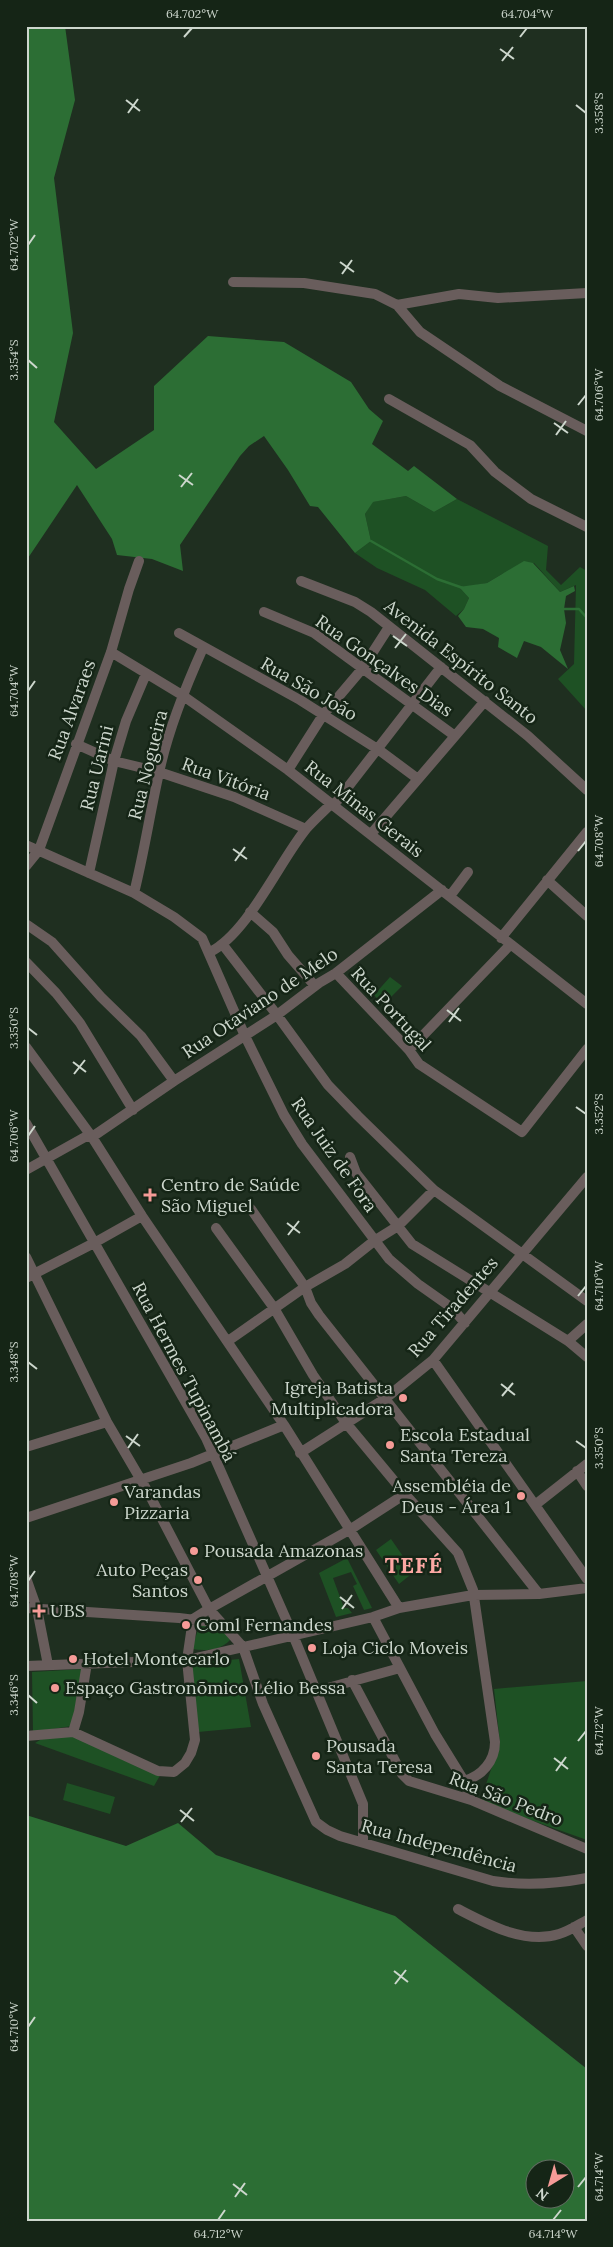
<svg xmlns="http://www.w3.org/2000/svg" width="613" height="2247" font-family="Lora,serif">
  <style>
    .green { fill: #1e5124 }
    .water { fill: #2c6e34; fill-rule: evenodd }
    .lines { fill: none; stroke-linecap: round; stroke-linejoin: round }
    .stream { stroke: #2c6e34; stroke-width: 2.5 }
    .minor { stroke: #695d5c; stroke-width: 10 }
    .ticks { fill: none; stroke: #cdd7cd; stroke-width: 2 }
    .poi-dot { fill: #f59b97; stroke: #152516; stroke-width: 2 }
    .labels { text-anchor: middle; stroke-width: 5; stroke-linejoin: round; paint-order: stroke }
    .street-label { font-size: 18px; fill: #cdd7cd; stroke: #152516 }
    .poi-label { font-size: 18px; fill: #cdd7cd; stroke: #152516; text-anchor: start }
    .district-label { font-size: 22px; font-weight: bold; letter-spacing: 1px; fill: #fca8a3; stroke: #152516 }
    .neatline { fill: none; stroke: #cdd7cd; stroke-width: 2 }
    .ticks-label { font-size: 12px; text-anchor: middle; fill: #cdd7cd }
  </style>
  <rect width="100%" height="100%" fill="#1f2f20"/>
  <!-- green -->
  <path class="green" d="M406,496L434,512L457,499L548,546L546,570L561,585L580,567L587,571V711L558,679L574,664L576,585L560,592L534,563L502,574L487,583L460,588L469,598L464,609L456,616L425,590L377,568L355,553L371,541L365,514L372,502Z
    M390,977L402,986L383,1005L374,995Z
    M391,1539L414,1572L399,1584L376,1550Z
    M347,1558L372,1608L364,1610L353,1586L357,1584L351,1572L333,1578L344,1608H348L352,1613L336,1617L319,1573Z
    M204,1624L220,1629L229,1635L230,1640C220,1651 205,1651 192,1649L199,1626Z
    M239,1659L251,1727L198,1732L189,1664Z
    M83,1669L72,1726L33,1732L32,1672Z
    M587,1681V1840L480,1802L500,1743L494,1689Z
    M72,1735L162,1772L154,1786L35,1743L45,1737Z
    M67,1783L115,1797L110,1814L63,1800Z"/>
  <!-- water -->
  <path class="water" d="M26,26H65L75,100L54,178L73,333L54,422L96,469L154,430V386L208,336L284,342L351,382L369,409L383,421L372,444L408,471L414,466L457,499L434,512L406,496L373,502L365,514L371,541L355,553L318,507L310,506L288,470L264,436L249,446L240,456L180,545L183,571L152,559L117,555L112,539L77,485L26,561Z
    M524,561L533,563L560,592L574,586L575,591L566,596L564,609L566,623L560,650L568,669L541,647L524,641L517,658L498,647L499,638L483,629L466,627L458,616L464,609L469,598L459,587L487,583Z
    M26,1815L126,1846L178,1823L216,1855L395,1916L587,2069V2221H26ZM536,2170H566V2200H536Z"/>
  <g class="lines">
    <!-- stream -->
    <path class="stream" d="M371,541L437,579L463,588
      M562,609H579L587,618"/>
    <!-- minor -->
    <path class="minor" d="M233,282L304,283L375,294L397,305L459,294L498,298L587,293
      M397,305L420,332L500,386L587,431
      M389,399L470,445L495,472L531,499L587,527
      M301,581L355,602L371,612L528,736L587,790
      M264,612L314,633L455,736
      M179,633L300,700L379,750L418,779
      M111,652L182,695L288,770L587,1004
      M76,744L114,761L159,772L234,797L306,829
      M288,770L323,715L362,669L389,627
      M334,805L441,667
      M371,834L485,701
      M26,845L134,893L174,917L202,938L245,1036L284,1115L302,1144L389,1259L418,1284L452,1308L465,1323
      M26,866L39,850L111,652L129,589L139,561
      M89,873L114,761L126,721L146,674
      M547,880L587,916
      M134,893C144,853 150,813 159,773C168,730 185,688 203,648
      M450,896L468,872
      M250,912L273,932L288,955L315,986
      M26,924L52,942L101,997L141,1036L174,1081
      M501,938L587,832
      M223,945L277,1015L328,1085L358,1116L434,1190L587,1301
      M210,952C248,933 279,862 306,829C314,820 323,812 331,804
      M26,962L56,993L80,1023L133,1110
      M336,973L409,1050L419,1064L522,1132L587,1049
      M26,1047L92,1137L142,1216L284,1425L399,1608
      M409,1050L510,945
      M26,1123L206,1438L293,1635L363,1804V1841
      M350,1157L356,1173L412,1244L568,1341L587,1357
      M26,1170L85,1137H92L174,1081L277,1015L319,983L336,973L442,890
      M251,1209L305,1287L311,1303L319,1315L539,1594
      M216,1228L274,1308L313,1375L346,1423L405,1494L458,1553L473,1590L495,1742C495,1761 482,1776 464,1781
      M26,1257L107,1422L148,1492L209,1609L243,1647L263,1704L316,1822L327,1830L340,1836L493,1881C525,1886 555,1884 587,1878
      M26,1278L94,1243L142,1216
      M228,1341L305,1287L345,1264L374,1241L398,1226L434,1190
      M568,1341L587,1324
      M433,1360L587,1579
      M26,1447L107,1422
      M300,1453L386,1398L433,1360L587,1177
      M577,1471L587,1486
      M535,1505L587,1464
      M26,1518L191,1463L284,1425
      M26,1578L37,1609L48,1665
      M26,1608L179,1618L220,1623
      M373,1617L435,1734L464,1781L471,1800
      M193,1619L209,1609L351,1529L405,1494
      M26,1666L187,1660L373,1617L399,1608L473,1595L539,1594L587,1588
      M352,1680L402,1774L409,1781L471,1800L587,1849
      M317,1691L400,1668
      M73,1732L79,1712L87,1663
      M26,1736L73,1732L158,1771L174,1772L185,1763L191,1753L195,1740L187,1660L193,1619
      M458,1909C487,1924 525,1945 559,1934C569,1931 578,1925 587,1920
      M574,1927L587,1946"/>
  </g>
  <!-- ticks -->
  <path class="ticks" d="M184,37L192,28M520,37L527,28M500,49L514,59M502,61L513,47M126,100L140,111M576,105L586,113M128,113L138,99M28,245L35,235M340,262L354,272M342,274L352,260M28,360L37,368M578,405L586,395M554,423L568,433M556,435L566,421M179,475L193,485M181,487L192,473M393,636L407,646M395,648L406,634M28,691L35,681M233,849L247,859M578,851L586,841M235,861L245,847M447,1010L461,1021M449,1022L459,1008M28,1028L37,1035M73,1062L86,1072M74,1074L85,1060M576,1107L586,1114M28,1136L35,1126M287,1223L300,1233M288,1235L299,1221M578,1296L586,1286M28,1362L37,1369M501,1384L515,1395M502,1396L513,1383M126,1436L140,1446M576,1441L586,1448M128,1448L138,1434M28,1581L35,1571M340,1597L354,1608M342,1609L352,1595M28,1695L37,1703M578,1741L586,1731M554,1758L568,1769M556,1771L566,1757M180,1810L194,1821M181,1822L192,1808M394,1971L408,1982M395,1984L406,1970M28,2027L35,2017M233,2184L247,2195M578,2187L586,2177M235,2197L245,2183M218,2220L225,2210M553,2220L561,2210"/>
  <!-- markers -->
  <g class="poi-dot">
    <path d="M147.5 1187.5h5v5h5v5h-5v5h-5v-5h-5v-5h5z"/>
    <circle cx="403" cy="1398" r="5"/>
    <circle cx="390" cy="1445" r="5"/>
    <circle cx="521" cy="1496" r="5"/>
    <circle cx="114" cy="1502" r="5"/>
    <circle cx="194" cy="1551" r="5"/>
    <circle cx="198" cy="1580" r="5"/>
    <path d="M36.5 1603.5h5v5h5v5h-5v5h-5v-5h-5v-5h5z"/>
    <circle cx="186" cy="1625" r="5"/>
    <circle cx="312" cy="1648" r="5"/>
    <circle cx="73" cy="1659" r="5"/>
    <circle cx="55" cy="1688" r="5"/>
    <circle cx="316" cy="1756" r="5"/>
  </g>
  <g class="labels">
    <!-- street labels -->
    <g class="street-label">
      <text transform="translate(461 662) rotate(38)" y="6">Avenida Espírito Santo</text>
      <text transform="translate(384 666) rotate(35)" y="6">Rua Gonçalves Dias</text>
      <text transform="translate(309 689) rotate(30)" y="6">Rua São João</text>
      <text transform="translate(72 710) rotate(-70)" y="6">Rua Alvaraes</text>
      <text transform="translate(148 765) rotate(-76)" y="6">Rua Nogueira</text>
      <text transform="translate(97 768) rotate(-76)" y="6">Rua Uarini</text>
      <text transform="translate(226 779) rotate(20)" y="6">Rua Vitória</text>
      <text transform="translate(364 809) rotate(38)" y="6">Rua Minas Gerais</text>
      <text transform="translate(260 1003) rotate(-34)" y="6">Rua Otaviano de Melo</text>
      <text transform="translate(391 1009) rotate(47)" y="6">Rua Portugal</text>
      <text transform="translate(334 1155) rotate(55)" y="6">Rua Juiz de Fora</text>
      <text transform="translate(453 1307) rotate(-49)" y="6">Rua Tiradentes</text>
      <text transform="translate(184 1372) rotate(62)" y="6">Rua Hermes Tupinambá</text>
      <text transform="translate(506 1799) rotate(21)" y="6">Rua São Pedro</text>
      <text transform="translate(439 1846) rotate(15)" y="6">Rua Independência</text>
    </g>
    <!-- poi labels -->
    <g class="poi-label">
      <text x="161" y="1191">Centro de Saúde<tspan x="161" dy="21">São Miguel</tspan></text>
      <text x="393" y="1394" text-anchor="end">Igreja Batista<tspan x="393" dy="21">Multiplicadora</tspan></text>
      <text x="400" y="1441">Escola Estadual<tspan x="400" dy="21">Santa Tereza</tspan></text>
      <text x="511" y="1492" text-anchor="end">Assembléia de<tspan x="511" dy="21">Deus - Área 1</tspan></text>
      <text x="124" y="1498">Varandas<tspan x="124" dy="21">Pizzaria</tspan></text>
      <text x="204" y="1557">Pousada Amazonas</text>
      <text x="188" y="1576" text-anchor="end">Auto Peças<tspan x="188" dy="21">Santos</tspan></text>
      <text x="50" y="1617">UBS</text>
      <text x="196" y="1631">Coml Fernandes</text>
      <text x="322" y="1654">Loja Ciclo Moveis</text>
      <text x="83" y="1665">Hotel Montecarlo</text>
      <text x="65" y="1694">Espaço Gastronõmico Lélio Bessa</text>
      <text x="326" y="1752">Pousada<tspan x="326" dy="21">Santa Teresa</tspan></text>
    </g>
    <!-- district labels -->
    <g class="district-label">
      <text x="414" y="1573">TEFÉ</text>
    </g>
  </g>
  <!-- border -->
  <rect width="613" height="2247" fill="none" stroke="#152516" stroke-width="55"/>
  <!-- north arrow -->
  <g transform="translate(550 2184) rotate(217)"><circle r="24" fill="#152516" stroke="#5f6c5f"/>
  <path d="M0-4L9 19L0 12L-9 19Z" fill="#f59b97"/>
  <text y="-8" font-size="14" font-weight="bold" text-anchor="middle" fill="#cdd7cd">N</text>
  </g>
  <rect x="28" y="28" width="558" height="2192" class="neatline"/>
  <g class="ticks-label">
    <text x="192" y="18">64.702°W</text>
    <text x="527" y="18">64.704°W</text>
    <text transform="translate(599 113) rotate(-90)" y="4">3.358°S</text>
    <text transform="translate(14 245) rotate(-90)" y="4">64.702°W</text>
    <text transform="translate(14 360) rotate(-90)" y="4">3.354°S</text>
    <text transform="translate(599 395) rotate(-90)" y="4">64.706°W</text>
    <text transform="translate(14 691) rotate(-90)" y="4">64.704°W</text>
    <text transform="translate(599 841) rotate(-90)" y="4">64.708°W</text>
    <text transform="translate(14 1028) rotate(-90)" y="4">3.350°S</text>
    <text transform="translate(599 1114) rotate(-90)" y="4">3.352°S</text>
    <text transform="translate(14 1136) rotate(-90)" y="4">64.706°W</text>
    <text transform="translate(599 1286) rotate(-90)" y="4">64.710°W</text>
    <text transform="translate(14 1362) rotate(-90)" y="4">3.348°S</text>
    <text transform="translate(599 1448) rotate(-90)" y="4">3.350°S</text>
    <text transform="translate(14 1581) rotate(-90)" y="4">64.708°W</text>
    <text transform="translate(14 1695) rotate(-90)" y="4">3.346°S</text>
    <text transform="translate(599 1731) rotate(-90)" y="4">64.712°W</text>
    <text transform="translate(14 2027) rotate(-90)" y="4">64.710°W</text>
    <text transform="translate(599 2177) rotate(-90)" y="4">64.714°W</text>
    <text x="218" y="2238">64.712°W</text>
    <text x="553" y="2238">64.714°W</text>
  </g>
</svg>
